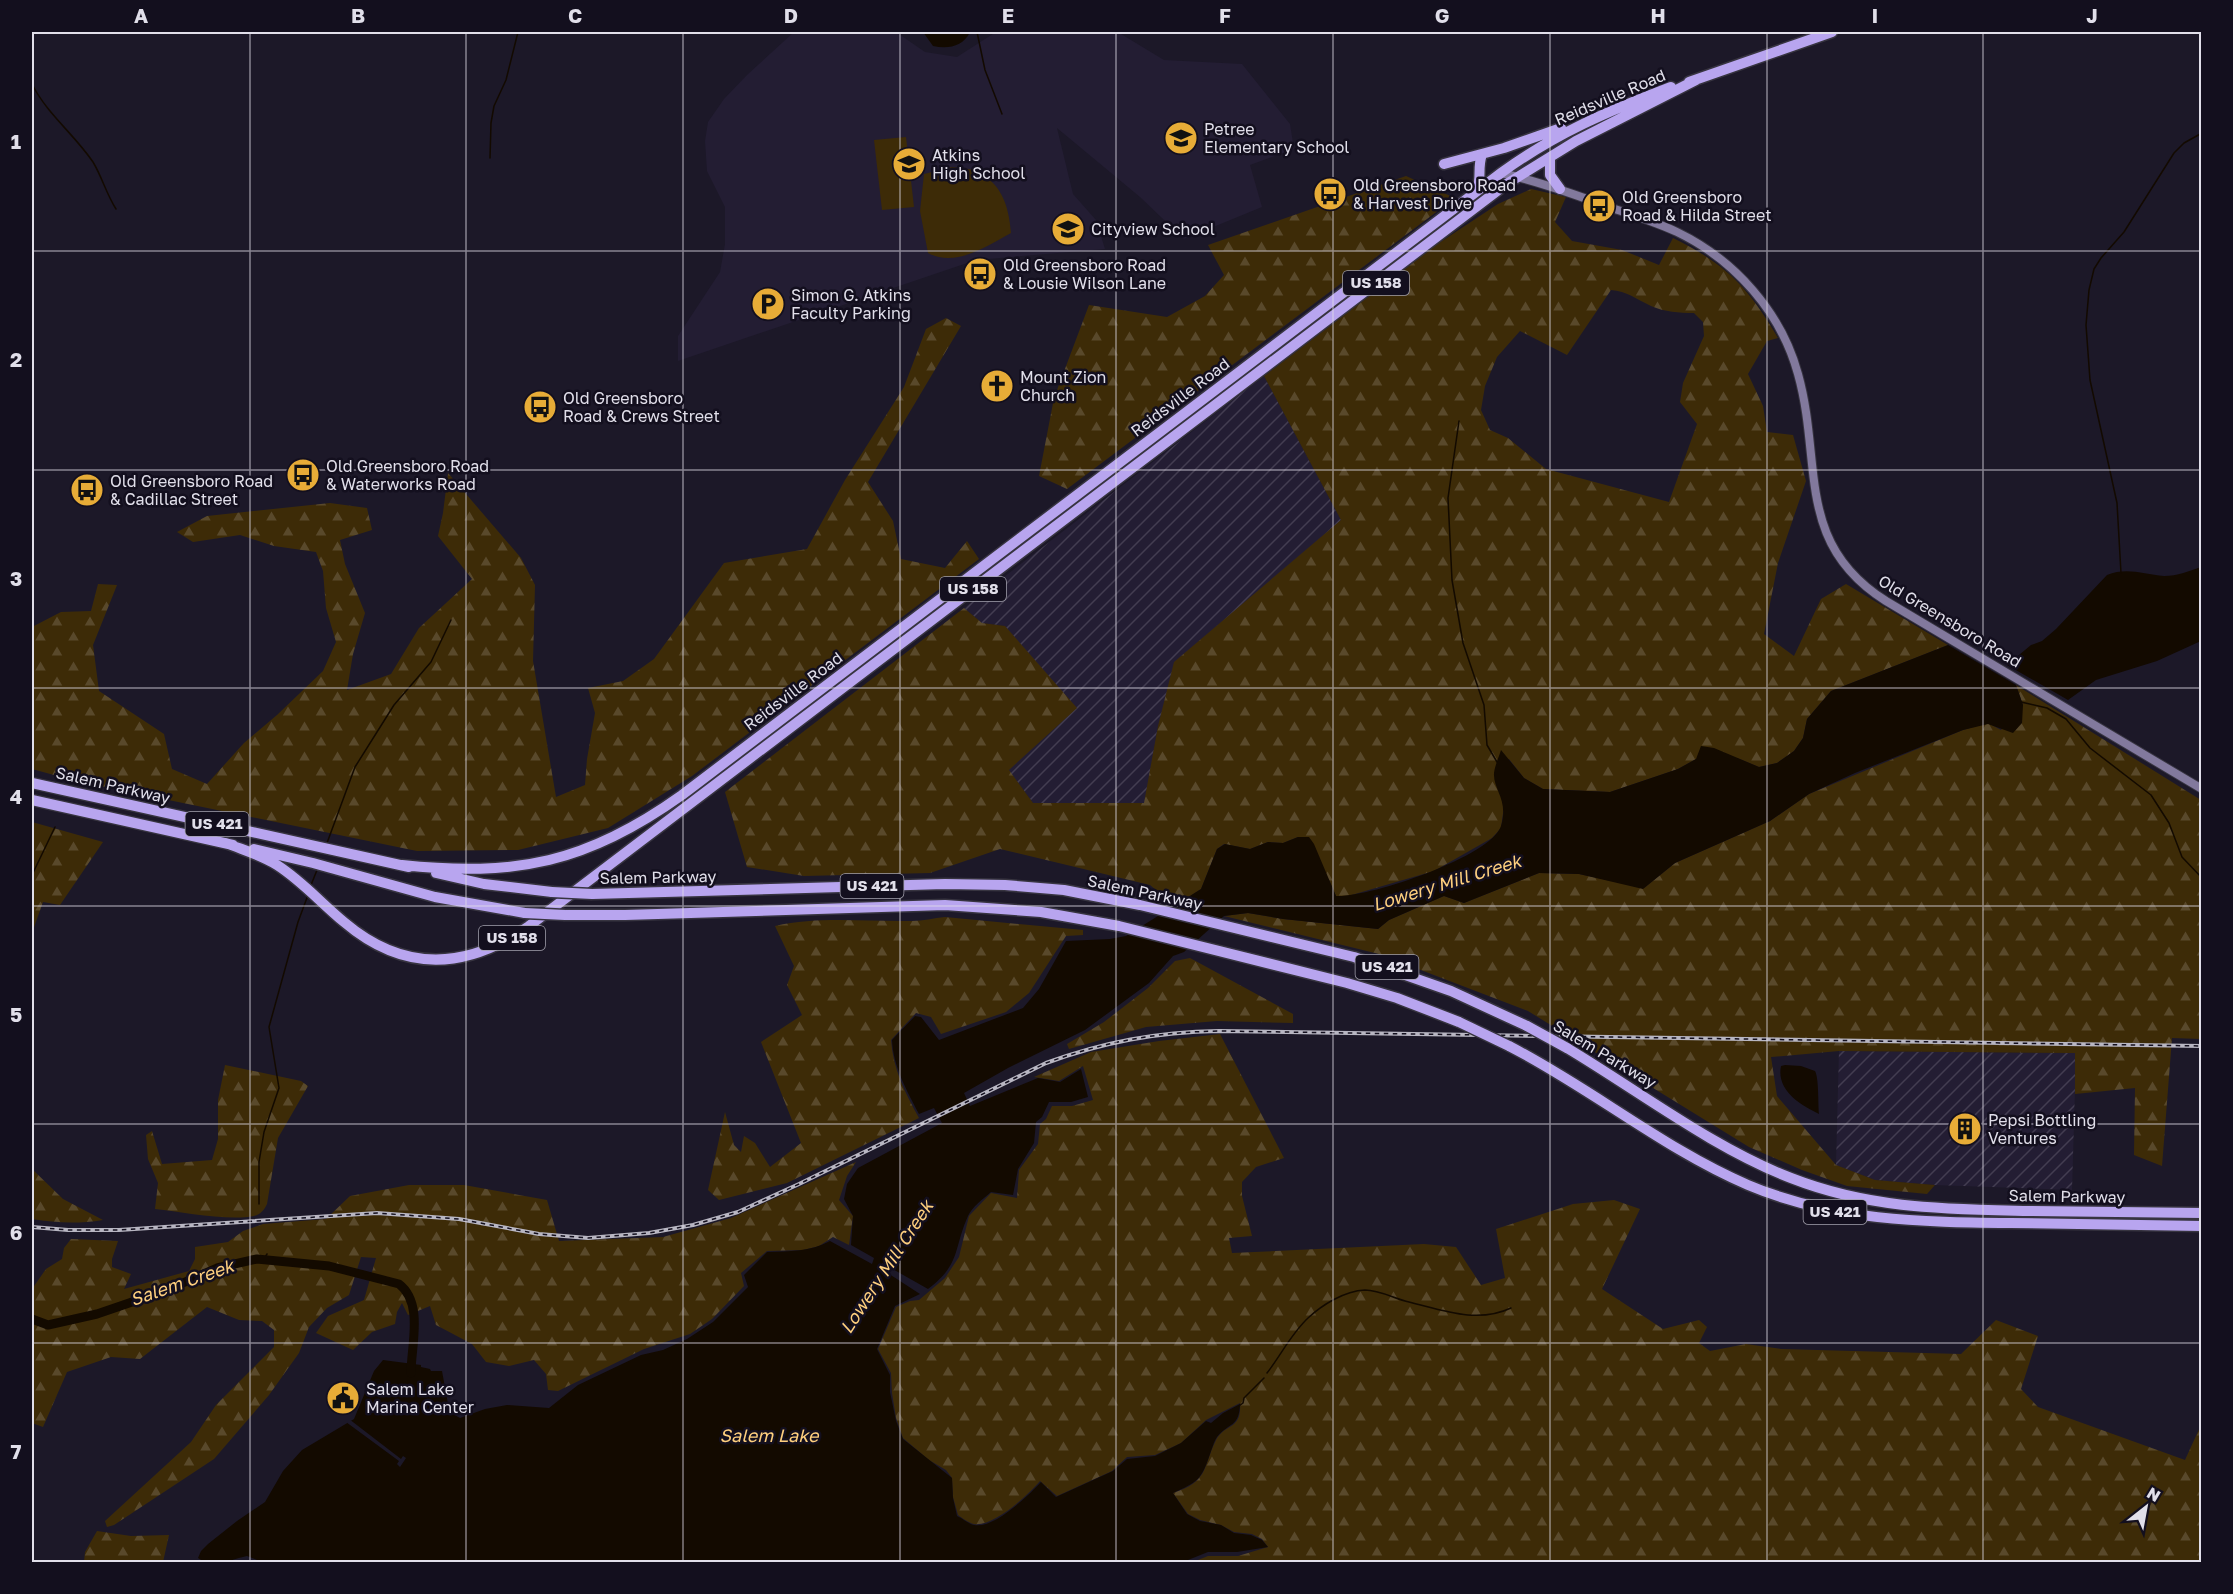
<svg xmlns="http://www.w3.org/2000/svg" width="2233" height="1594" font-family="'Golos Text',sans-serif">
  <style>
    .built { fill: #231d33 }
    .industrial { fill: url(#industrial-furrows) }
    .forest { fill: url(#forest-firs); fill-rule: evenodd }
    .garden { fill: #3d2b07 }
    .water { fill: #130a00 }
    .pier { fill: #1c1828 }
    .lines { fill: none; stroke-linecap: round; stroke-linejoin: round }
    .stream { stroke: #130a00; stroke-width: 1.5 }
    .river { stroke: #130a00; stroke-width: 9 }
    .secondary-casing { stroke: #373440; stroke-width: 10 }
    .highway-casing { stroke: #373440; stroke-width: 13 }
    .secondary { stroke: #82799d; stroke-width: 8 }
    .highway { stroke: #b8a5ef; stroke-width: 10 }
    .rail-casing { stroke: #b8b6c2; stroke-width: 4 }
    .rail { stroke: #130f1e; stroke-width: 1.5; stroke-dasharray: 4.5; stroke-linecap: butt }
    .highway-bridge-casing { stroke: #373440; stroke-width: 13; stroke-linecap: butt }
    .highway-bridge { stroke: #b8a5ef; stroke-width: 10 }
    .grid { fill: none; stroke: #e1dfea; stroke-width: 1.5; stroke-opacity: 0.55 }
    .labels { text-anchor: middle; stroke-width: 5; stroke-linejoin: round; paint-order: stroke }
    .shield { fill: #130f1e; stroke: #a3a1ad; stroke-width: 1.5 }
    .shield-label { font-size: 15px; font-weight: bold; fill: #e1dfea }
    .street-label { font-size: 16px; fill: #e1dfea; stroke: #130f1e }
    .poi-label { font-size: 16px; fill: #e1dfea; stroke: #130f1e; text-anchor: start }
    .water-label { font-size: 18px; font-style: italic; fill: #fecf7e; stroke: #130f1e }
    .neatline { fill: none; stroke: #e1dfea; stroke-width: 2 }
    .grid-label { font-size: 20px; text-anchor: middle; font-weight: bold; fill: #e1dfea }
  </style>
  <defs>
    <pattern id="industrial-furrows" width="10" height="10" patternUnits="userSpaceOnUse" patternTransform="scale(1.5)"><rect width="10" height="10" fill="#231d33"/><path d="M-1 1l2-2M0 10L10 0M9 11l2-2" fill="none" stroke="#433d51"/></pattern>
    <pattern id="forest-firs" width="22" height="20" patternUnits="userSpaceOnUse" patternTransform="scale(1.5)"><rect width="22" height="20" fill="#3d2b07"/><path d="M5 1l3.5 6h-7zM16 11l3.5 6h-7z" fill="#59492b"/></pattern>
  </defs>
  <rect width="100%" height="100%" fill="#1c1828"/>
  <!-- built -->
  <path class="built" d="M794,32H896L925,52L957,57L996,32H1120L1121,34L1164,60L1242,64L1290,124L1294,149L1250,165L1262,207L1184,239L1140,197L1057,128L1073,194L1096,220L1105,249L976,260L678,361V336L720,272L725,244V207L707,171L705,141L708,122L724,99L747,75Z"/>
  <!-- industrial -->
  <path class="industrial" d="M1264,376L1341,520L1158,726L1145,803H1033L1009,771L1005,626L982,623L964,608Z
    M1839,1051L2076,1053L2072,1190L1935,1185L1875,1180L1836,1165Z"/>
  <!-- forest -->
  <path class="forest" d="M1406,176L1455,198L1067,489L1039,476L1054,398L1089,305L1167,317L1205,296L1224,275L1208,245Z
    M1531,189L1566,197L1555,222L1572,241L1622,250L1659,265L1673,238C1726,264 1748,287 1778,338L1767,341L1748,374L1763,406L1767,432L1793,435L1806,481L1778,563L1764,634L1794,656L1821,599L1846,584L1948,645L1831,691L1807,719L1803,738L1794,751L1777,763L1759,767L1737,758L1696,759L1678,769L1610,792L1543,789L1524,778L1509,759L1494,774L1504,806L1501,828L1492,838L1434,871L1348,896H1336L1329,880L1298,837L1283,843L1268,842L1250,849L1224,844L1217,849L1201,889L1175,906L1150,885L1000,849L930,873L804,876L747,867L725,792L964,608L982,623L1005,626L1077,708L1009,770L1033,803H1144L1158,726L1174,662L1341,520L1264,376L1439,243L1498,204ZM1611,290C1627,291 1636,299 1651,306C1665,312 1679,313 1694,313L1703,322L1704,336L1683,383L1680,402L1697,424L1669,502L1546,469L1508,438L1490,430L1481,410L1485,386L1497,357L1520,331L1567,355Z
    M946,318L961,326L868,482L893,521L901,559L945,568L967,541L979,559L692,776L608,828L518,850L417,851L76,781L32,769V627L61,612L91,611L98,584L117,585L93,645L99,691L164,734L172,769L207,784L244,743L277,715L323,671L336,642L326,608L323,571L316,552L274,546L240,535L193,542L177,532L207,516L330,503L367,508L372,530L340,540L345,564L365,613L353,654L347,690L391,674L419,628L472,579L438,536L443,513L448,473L521,558L535,585L533,661L556,797L585,785L587,759L595,713L588,688L623,681L654,659L724,563L807,549L845,480L904,387L926,329Z
    M2016,685L2201,800V1039L2172,1038L2162,1166L2134,1155L2135,1088L2075,1094V1053L1839,1051L1771,1057L1777,1096L1836,1165L1875,1180L1935,1185L1927,1194L1847,1186L1802,1170L1749,1147L1528,1011L1379,954L1224,916L1248,913L1283,919L1378,929L1389,920L1444,896L1464,903L1539,873L1579,874L1644,888L1675,863L1770,821L1809,794L1963,730L1988,723L2001,730L2023,705Z
    M32,822L103,842L60,905L43,902L32,933Z
    M945,917L1083,930V935L1066,936L1029,993L1006,1012L941,1034L931,1017L916,1013L891,1040C893,1069 905,1093 919,1118L787,1183L719,1200L708,1190L725,1112L734,1145L741,1152L744,1136L755,1143L770,1167L801,1143L761,1042L802,1015L787,985L794,966L775,926C819,916 866,922 912,921C923,921 934,918 945,917Z
    M1190,958L1293,1014V1023L1217,1021L1146,1027L1069,1049L1067,1044L1104,1022L1148,988L1175,961Z
    M1220,1034L1284,1158L1256,1167L1242,1182V1196L1252,1236L1229,1238L1232,1253L1424,1244L1456,1247L1481,1285L1505,1278L1496,1229L1573,1204L1614,1200L1640,1209L1602,1289L1663,1329L1699,1320L1707,1327L1699,1343L1710,1351L1746,1344L1781,1349L1961,1354L1996,1320L2038,1336L2021,1389L2038,1407L2185,1460L2201,1425V1562H1193L1208,1556H1238L1268,1547L1262,1539L1252,1534L1234,1532L1221,1525L1200,1520L1188,1514L1173,1493C1209,1481 1202,1469 1216,1440C1225,1423 1242,1430 1240,1403L1206,1420L1181,1443L1155,1455L1127,1457L1112,1471L1057,1496L1040,1481C1029,1494 994,1527 974,1524C969,1523 962,1518 958,1515L953,1497L952,1478L946,1470L929,1460L903,1438L896,1418L892,1393L891,1373L878,1349L896,1307L910,1301L919,1300L945,1278L959,1257L969,1216L991,1193L1017,1198L1019,1170L1038,1144L1040,1124L1046,1119L1052,1106H1072L1093,1100L1083,1066L1059,1081L1034,1077L1091,1052L1159,1041Z
    M225,1065L301,1081L308,1086L278,1138L267,1204C264,1210 261,1214 254,1216C227,1221 183,1212 155,1209L158,1183L148,1159L146,1135L152,1131L162,1164L212,1160L218,1139V1100Z
    M856,1162L847,1176L839,1200L853,1216L849,1245L833,1237L819,1246L803,1250L767,1251L741,1273L744,1286L712,1319L690,1334L644,1349L558,1391L548,1390L546,1374L534,1360L509,1366L486,1362L472,1344L436,1325L430,1306L408,1315L402,1303L397,1312L395,1324L372,1332L353,1350L316,1333L328,1316L364,1300L376,1258L361,1257L349,1295L327,1308L309,1327L299,1353L269,1395L214,1459L114,1525L107,1527L105,1521L191,1442L216,1405L274,1347V1330L262,1321L239,1320L207,1307L140,1359L111,1357L67,1372L43,1427L32,1423V1289L46,1269L62,1259L64,1248L71,1239L118,1241L112,1259V1267L131,1274L124,1289L189,1271L195,1259V1247L228,1242L243,1231L263,1224L326,1219L350,1196L409,1185H464L547,1200L559,1241L663,1237L731,1218Z
    M32,1169L63,1199L103,1220C78,1224 56,1223 32,1219Z
    M97,1531L131,1536L169,1535L163,1562H84L85,1552Z"/>
  <!-- garden -->
  <path class="garden" d="M906,137L914,207L882,210L874,140Z
    M952,167C959,168 969,168 975,171C1002,182 1009,207 1011,233C987,246 955,268 928,253L920,211L924,174Z"/>
  <!-- water -->
  <path class="water" d="M923,32H970C963,47 948,49 933,46Z
    M2201,567V641L2157,661L2096,680L2068,700L2007,665L2031,645L2042,641L2056,629L2107,575C2126,567 2144,574 2164,576C2177,576 2190,571 2201,567Z
    M1948,645L2016,685L2023,705L2022,723L2013,733L1988,724L1963,730L1855,773L1809,794L1770,821L1675,863L1643,889L1579,874L1539,873L1464,903L1444,896L1389,920L1378,929L1283,919L1248,913L1224,916L1184,952L1173,956L1149,983L1085,1030L1008,1068L964,1093L970,1106L1038,1078L1060,1082L1081,1069L1088,1097L1071,1102H1049L1042,1117L1036,1122L1034,1143L1018,1169L1013,1195L991,1192C983,1199 972,1207 968,1216C953,1250 961,1264 928,1289L882,1263L880,1268L920,1294L895,1306L877,1349L890,1375V1392L896,1421L903,1439L952,1478L953,1498L957,1516C962,1518 969,1524 974,1525C994,1529 1029,1495 1041,1482L1056,1497L1113,1471L1127,1459L1155,1456L1181,1443L1206,1421L1211,1423L1223,1413L1240,1404C1239,1428 1229,1422 1217,1437C1214,1441 1212,1449 1210,1454C1201,1481 1197,1482 1173,1493L1187,1514L1200,1521L1221,1525L1234,1533L1251,1535L1262,1540L1268,1547L1237,1552H1208L1183,1562H262L247,1556C231,1559 213,1570 198,1558L201,1551L208,1544L237,1521L265,1502L283,1471L302,1450L354,1419L374,1371L383,1360L421,1365V1367L430,1369L431,1371H442L448,1404L446,1410L460,1418L485,1409L507,1405L549,1408L578,1385L641,1355L663,1350L687,1339L713,1322L748,1287L744,1275L767,1252C790,1251 810,1252 830,1241L872,1264L874,1258L851,1245L853,1216L844,1199L847,1184L858,1168L942,1123L934,1108L919,1114C907,1091 893,1066 892,1040L915,1016L921,1017L939,1040L1023,1008L1039,989L1066,941L1110,939L1126,936L1201,889L1217,849L1225,844L1250,849L1268,842L1283,843L1298,837H1309L1314,844L1336,896C1367,898 1491,857 1501,826C1509,800 1493,790 1494,773C1495,765 1499,757 1501,750L1524,778L1543,789L1610,792L1678,769L1696,759L1701,746L1714,748L1759,767L1777,763L1794,751L1803,738L1807,719L1831,691Z
    M1785,1065L1801,1066L1815,1071C1819,1078 1818,1104 1819,1114C1800,1105 1776,1090 1781,1066Z"/>
  <!-- pier -->
  <path class="pier" d="M349,1419L401,1459L403,1456L406,1458L400,1467L397,1464L399,1461L346,1422Z"/>
  <g class="lines">
    <!-- stream -->
    <path class="stream" d="M977,32L985,70L1002,114
      M32,84C47,114 74,134 93,162C102,177 106,193 116,209
      M490,158L491,123L494,106L506,80L518,32
      M1459,421L1448,498L1452,580L1463,643L1484,705L1487,745L1497,762
      M2121,573L2117,503L2090,380L2086,325L2089,290L2094,269L2101,258L2124,232L2174,153L2184,143L2202,133
      M2021,702L2047,708L2066,719L2090,748L2151,795L2169,823L2182,857L2202,878
      M327,843L355,767L394,705L431,662L451,620
      M32,875L55,827
      M311,885L317,870
      M259,1204V1162L264,1132L279,1088L269,1027L298,922L308,895
      M264,1259L267,1254
      M1267,1373C1281,1355 1291,1334 1308,1318C1322,1305 1344,1291 1365,1290C1380,1290 1395,1299 1409,1302C1442,1310 1477,1324 1511,1308
      M1239,1406L1243,1403L1244,1398L1264,1378"/>
    <!-- river -->
    <path class="river" d="M32,1319L48,1325L97,1314L167,1290L217,1268L257,1259L329,1266L399,1284C424,1303 411,1346 411,1373"/>
    <!-- secondary casing -->
    <g class="secondary-casing">
      <path id="secondary" d="M1501,173C1538,181 1574,194 1609,207C1632,215 1656,222 1677,232C1735,260 1781,312 1798,374C1823,463 1794,543 1886,601L2202,789"/>
    </g>
    <!-- highway casing -->
    <g class="highway-casing">
      <path id="highway" d="M1689,82L1832,32
        M1550,157V175L1560,189
        M1444,164L1504,148L1561,128
        M1477,190C1482,177 1477,169 1482,154
        M32,783L409,867
        M32,800L233,845
        M226,843C243,850 261,855 277,865C302,881 321,903 344,922C404,973 466,970 529,926L1505,185L1576,141L1696,80
        M254,849L313,863L435,897L525,913
        M402,865C516,877 587,863 682,795L1501,173C1556,133 1608,111 1671,87
        M436,873L484,884L552,892
        M592,894L945,884L1005,885L1064,890L1140,905L1354,957L1451,991L1527,1026
        M565,915H625L945,905L1041,912L1119,926L1347,983L1397,998L1459,1022
        M1509,1046C1591,1088 1664,1149 1748,1185C1833,1221 1921,1222 2011,1223C2074,1224 2138,1225 2202,1226
        M1567,1048C1639,1091 1713,1148 1791,1178C1870,1209 1945,1209 2029,1211C2086,1212 2144,1212 2202,1213"/>
    </g>
    <!-- secondary -->
    <use href="#secondary" class="secondary"/>
    <!-- highway -->
    <use href="#highway" class="highway"/>
    <!-- rail casing -->
    <g class="rail-casing">
      <path id="rail" d="M32,1227L68,1230H119L377,1213L459,1219L539,1234L588,1238L649,1233L693,1225L738,1212L799,1184L1046,1063C1104,1042 1156,1032 1219,1031L2202,1046"/>
    </g>
    <!-- rail -->
    <use href="#rail" class="rail"/>
    <!-- highway-bridge casing -->
    <g class="highway-bridge-casing">
      <path id="highway-bridge" d="M552,892L592,894
        M525,913L565,915
        M1459,1022L1509,1046
        M1527,1026L1567,1048"/>
    </g>
    <!-- highway-bridge -->
    <use href="#highway-bridge" class="highway-bridge"/>
  </g>
  <!-- grid -->
  <path class="grid" d="M250,32V1562M466,32V1562M683,32V1562M900,32V1562M1116,32V1562M1333,32V1562M1550,32V1562M1767,32V1562M1983,32V1562M32,251H2202M32,470H2202M32,688H2202M32,906H2202M32,1124H2202M32,1343H2202"/>
  <!-- icons -->
  <defs>
    <g id="school-disc" transform="scale(1.725)"><circle r="9.5" fill="#e7ac37" stroke="#130f1e"/><path d="M0-5L7-2L0 1L-7-2ZM-4 1L0 2.5L4 1V4Q0 6-4 4Z" fill="#111"/></g>
    <g id="bus-disc" transform="scale(1.725)"><circle r="9.5" fill="#e7ac37" stroke="#130f1e"/><path d="M-5-6H5V4H4V6H2V4H-2V6H-4V4H-5ZM-3.5-4V0h7V-4ZM-3.5 1.2v1.5H-2V1.2ZM2 1.2v1.5H3.5V1.2Z" fill="#111"/></g>
    <g id="parking-disc" transform="scale(1.725)"><circle r="9.5" fill="#e7ac37" stroke="#130f1e"/><path d="M-3.5-5.5H1a3.5 3.5 0 0 1 0 7H-1V5.5H-3.5ZM-1-3.4V-.6H.8a1.4 1.4 0 0 0 0-2.8Z" fill="#111"/></g>
    <g id="church-disc" transform="scale(1.725)"><circle r="9.5" fill="#e7ac37" stroke="#130f1e"/><path d="M-1.2-6h2.4v3.5h3.3v2.4h-3.3V6h-2.4V-.1h-3.3v-2.4h3.3Z" fill="#111"/></g>
    <g id="building-disc" transform="scale(1.725)"><circle r="9.5" fill="#e7ac37" stroke="#130f1e"/><path d="M-4-6H4V6H1V3H-1V6H-4ZM-2.5-4.3h1.7v1.8h-1.7ZM.8-4.3h1.7v1.8H.8ZM-2.5-1h1.7V.8h-1.7ZM.8-1h1.7V.8H.8Z" fill="#111"/></g>
    <g id="civic-disc" transform="scale(1.725)"><circle r="9.5" fill="#e7ac37" stroke="#130f1e"/><path d="M-.6-6.5H3V-4.5H.6V-3L4-1V1h2V6H-6V1h2V-1L-.6-3ZM-1.2 2.5V6h2.4V2.5Z" fill="#111"/></g>
  </defs>
  <g fill-rule="evenodd">
    <use href="#school-disc" x="1181" y="138"/>
    <use href="#school-disc" x="909" y="164"/>
    <use href="#bus-disc" x="1330" y="194"/>
    <use href="#bus-disc" x="1599" y="206"/>
    <use href="#school-disc" x="1068" y="229"/>
    <use href="#bus-disc" x="980" y="274"/>
    <use href="#parking-disc" x="768" y="304"/>
    <use href="#church-disc" x="997" y="386"/>
    <use href="#bus-disc" x="540" y="407"/>
    <use href="#bus-disc" x="303" y="475"/>
    <use href="#bus-disc" x="87" y="490"/>
    <use href="#building-disc" x="1965" y="1129"/>
    <use href="#civic-disc" x="343" y="1398"/>
  </g>
  <g class="labels">
    <!-- shield labels -->
    <g class="shield">
      <rect x="1343" y="271" width="66" height="24" rx="4.5"/>
      <rect x="940" y="577" width="66" height="24" rx="4.5"/>
      <rect x="185.5" y="812" width="63" height="24" rx="4.5"/>
      <rect x="840.5" y="874" width="63" height="24" rx="4.5"/>
      <rect x="479" y="926" width="66" height="24" rx="4.5"/>
      <rect x="1355.5" y="955" width="63" height="24" rx="4.5"/>
      <rect x="1803.5" y="1200" width="63" height="24" rx="4.5"/>
    </g>
    <g class="shield-label">
      <text x="1376" y="288">US 158</text>
      <text x="973" y="594">US 158</text>
      <text x="217" y="829">US 421</text>
      <text x="872" y="891">US 421</text>
      <text x="512" y="943">US 158</text>
      <text x="1387" y="972">US 421</text>
      <text x="1835" y="1217">US 421</text>
    </g>
    <!-- street labels -->
    <g class="street-label">
      <text transform="translate(1610 97) rotate(-23)" y="6">Reidsville Road</text>
      <text transform="translate(1180 397) rotate(-37)" y="6">Reidsville Road</text>
      <text transform="translate(1950 621) rotate(31)" y="6">Old Greensboro Road</text>
      <text transform="translate(793 691) rotate(-37)" y="6">Reidsville Road</text>
      <text transform="translate(113 785) rotate(13)" y="6">Salem Parkway</text>
      <text transform="translate(658 877) rotate(-1)" y="6">Salem Parkway</text>
      <text transform="translate(1145 892) rotate(12)" y="6">Salem Parkway</text>
      <text transform="translate(1605 1054) rotate(31)" y="6">Salem Parkway</text>
      <text transform="translate(2067 1196) rotate(1)" y="6">Salem Parkway</text>
    </g>
    <!-- poi labels -->
    <g class="poi-label">
      <text x="1204" y="135">Petree<tspan x="1204" dy="18">Elementary School</tspan></text>
      <text x="932" y="161">Atkins<tspan x="932" dy="18">High School</tspan></text>
      <text x="1353" y="191">Old Greensboro Road<tspan x="1353" dy="18">&amp; Harvest Drive</tspan></text>
      <text x="1622" y="203">Old Greensboro<tspan x="1622" dy="18">Road &amp; Hilda Street</tspan></text>
      <text x="1091" y="235">Cityview School</text>
      <text x="1003" y="271">Old Greensboro Road<tspan x="1003" dy="18">&amp; Lousie Wilson Lane</tspan></text>
      <text x="791" y="301">Simon G. Atkins<tspan x="791" dy="18">Faculty Parking</tspan></text>
      <text x="1020" y="383">Mount Zion<tspan x="1020" dy="18">Church</tspan></text>
      <text x="563" y="404">Old Greensboro<tspan x="563" dy="18">Road &amp; Crews Street</tspan></text>
      <text x="326" y="472">Old Greensboro Road<tspan x="326" dy="18">&amp; Waterworks Road</tspan></text>
      <text x="110" y="487">Old Greensboro Road<tspan x="110" dy="18">&amp; Cadillac Street</tspan></text>
      <text x="1988" y="1126">Pepsi Bottling<tspan x="1988" dy="18">Ventures</tspan></text>
      <text x="366" y="1395">Salem Lake<tspan x="366" dy="18">Marina Center</tspan></text>
    </g>
    <!-- water labels -->
    <g class="water-label">
      <text transform="translate(1447 883) rotate(-17)" y="6">Lowery Mill Creek</text>
      <text transform="translate(887 1267) rotate(-57)" y="6">Lowery Mill Creek</text>
      <text transform="translate(182 1283) rotate(-19)" y="6">Salem Creek</text>
      <text x="769" y="1442">Salem Lake</text>
    </g>
  </g>
  <!-- border -->
  <rect width="2233" height="1594" fill="none" stroke="#130f1e" stroke-width="66"/>
  <!-- north arrow -->
  <g transform="translate(2146 1507) rotate(31)" stroke="#130f1e" stroke-width="4.5" paint-order="stroke">
  <path d="M0-4.5L10 22L0 15L-10 22Z" fill="#e1dfea"/>
  <text y="-9" font-size="16" font-weight="bold" text-anchor="middle" fill="#e1dfea">N</text>
  </g>
  <rect x="33" y="33" width="2167" height="1528" class="neatline"/>
  <g class="grid-label">
    <text x="141" y="23">A</text>
    <text x="358" y="23">B</text>
    <text x="575" y="23">C</text>
    <text x="791" y="23">D</text>
    <text x="1008" y="23">E</text>
    <text x="1225" y="23">F</text>
    <text x="1442" y="23">G</text>
    <text x="1658" y="23">H</text>
    <text x="1875" y="23">I</text>
    <text x="2092" y="23">J</text>
    <text x="16" y="149">1</text>
    <text x="16" y="367">2</text>
    <text x="16" y="586">3</text>
    <text x="16" y="804">4</text>
    <text x="16" y="1022">5</text>
    <text x="16" y="1240">6</text>
    <text x="16" y="1459">7</text>
  </g>
</svg>
